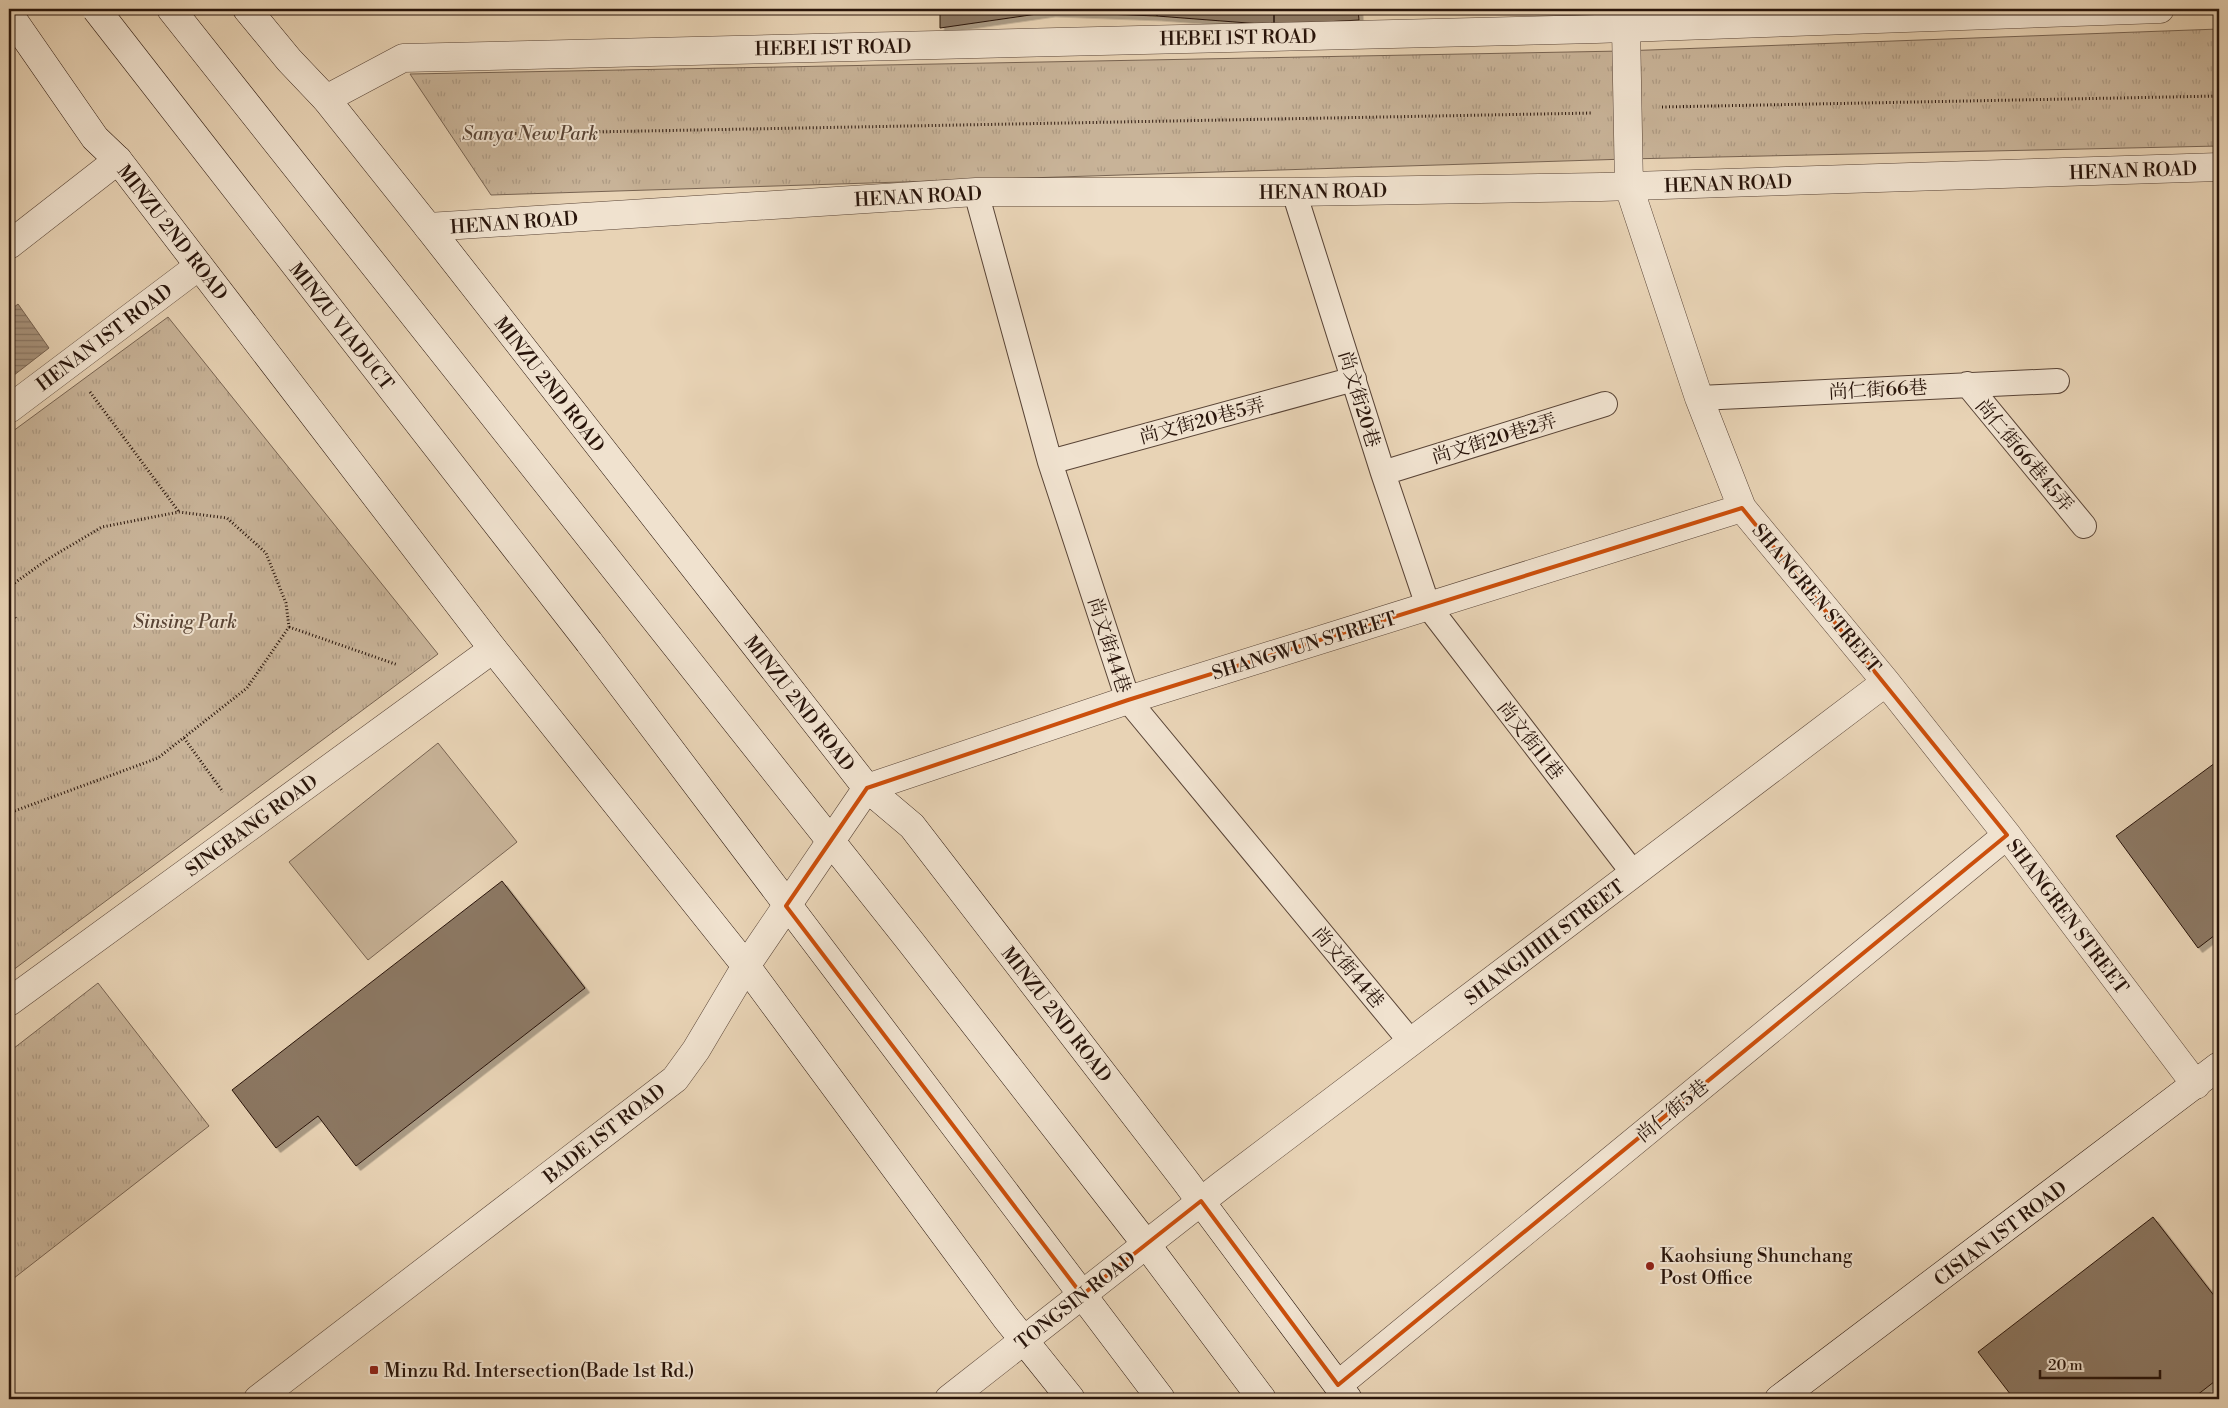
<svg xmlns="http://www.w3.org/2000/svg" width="2228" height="1408" font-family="'Libre Bodoni','Noto Serif TC',serif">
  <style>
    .park { fill: url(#park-tufts); stroke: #786452 }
    .pitch { fill: #c8b398; stroke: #786452 }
    .water { fill: url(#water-rules); stroke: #75604e }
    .building { fill: #8c7863; stroke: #29150b; filter: url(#shadow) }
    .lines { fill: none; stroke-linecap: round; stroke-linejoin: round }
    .lane-casing { stroke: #594436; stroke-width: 26 }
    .street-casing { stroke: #594436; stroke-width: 29 }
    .secondary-casing { stroke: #29150b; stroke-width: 29 }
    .path { stroke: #29150b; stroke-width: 3; stroke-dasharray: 1 2.5; stroke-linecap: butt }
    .lane { stroke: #f0e2cf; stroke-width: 24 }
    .street { stroke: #f0e2cf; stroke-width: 28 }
    .secondary { stroke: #f0e2cf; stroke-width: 28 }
    .secondary-bridge-casing { stroke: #29150b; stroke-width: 29; stroke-linecap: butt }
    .secondary-bridge { stroke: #f0e2cf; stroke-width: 28 }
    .marked { fill: none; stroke: #cb4f0c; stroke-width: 4; stroke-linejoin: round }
    .poi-dot { fill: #8f2418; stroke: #f0e2cf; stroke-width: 2 }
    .labels { text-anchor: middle; stroke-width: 4; stroke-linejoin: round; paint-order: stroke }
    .street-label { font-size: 19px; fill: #29150b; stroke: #f0e2cf }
    .park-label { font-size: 19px; font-style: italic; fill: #594435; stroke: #f0e2cf }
    .poi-label { font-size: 19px; fill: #29150b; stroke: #f0e2cf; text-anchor: start }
  </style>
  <defs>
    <pattern id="park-tufts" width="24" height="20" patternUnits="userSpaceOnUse" patternTransform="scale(1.25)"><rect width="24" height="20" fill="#c8b398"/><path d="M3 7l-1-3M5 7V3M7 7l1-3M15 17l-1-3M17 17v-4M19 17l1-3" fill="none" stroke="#ac9982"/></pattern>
    <pattern id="water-rules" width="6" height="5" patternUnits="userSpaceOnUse" patternTransform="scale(1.25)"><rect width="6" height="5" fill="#a7927b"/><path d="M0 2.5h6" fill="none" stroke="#887663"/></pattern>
    <filter id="shadow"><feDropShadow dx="4.5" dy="4.5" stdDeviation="0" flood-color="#0004"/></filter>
  </defs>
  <rect width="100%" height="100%" fill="#e8d3b5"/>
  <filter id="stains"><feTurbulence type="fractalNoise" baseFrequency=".004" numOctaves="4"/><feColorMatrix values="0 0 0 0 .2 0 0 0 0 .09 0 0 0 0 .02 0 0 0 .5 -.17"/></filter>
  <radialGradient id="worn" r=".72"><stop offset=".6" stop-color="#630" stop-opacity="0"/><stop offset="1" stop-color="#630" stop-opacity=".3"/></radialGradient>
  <!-- park -->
  <path class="park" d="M2219,29V146L1627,159L491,195L410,74L1622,51Z
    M168,317L438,654L9,973V434Z
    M98,983L209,1126L9,1282V1052Z"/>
  <!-- pitch -->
  <path class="pitch" d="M438,743L517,842L368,960L289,862Z"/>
  <!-- water -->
  <path class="water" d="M18,304L49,348L9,379V311Z"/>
  <!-- building -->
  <path class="building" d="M940,9H1051V12L940,28Z
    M1051,9H1157V16L1051,12Z
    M1157,9H1274V25L1157,16Z
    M1274,9H1358L1359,20L1274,25Z
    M2219,760V932L2198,948L2116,836Z
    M502,881L585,988L356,1166L318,1116L276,1148L232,1090Z
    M2153,1217L2219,1302V1378L2192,1399H2014L1978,1352Z"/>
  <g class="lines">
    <!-- lane casing -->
    <g class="lane-casing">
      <path id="lane" d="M976,192L1050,462L1128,700L1411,1042
        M1294,192L1383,473L1428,606L1634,874
        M1967,384L2084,526
        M1699,398L2057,381
        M1050,462L1354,379
        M1383,473L1605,404"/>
    </g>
    <!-- street casing -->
    <g class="street-casing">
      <path id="street" d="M1626,28L1629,187L1699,398L1742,508L1886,682L2007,835L2196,1085
        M326,99L403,58L1596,29L2160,9
        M428,227L976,192H1294L1601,187L2219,167
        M9,245L118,160
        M9,409L199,266
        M9,1002L493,649
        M1338,1385L2007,835
        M258,1399L675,1079L696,1050L746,966L867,788L1128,700L1742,508
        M949,1399L1222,1185L1886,682"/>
    </g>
    <!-- secondary casing -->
    <g class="secondary-casing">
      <path id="secondary" d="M171,9L910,941L1146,1244L1262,1399
        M247,9L289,60L326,99L428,227L867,788L912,826L1184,1179L1348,1399
        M9,14L95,138L118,160L493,649L746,966L1006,1318L1071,1399
        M589,642L1161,1399
        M1779,1399L2219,1066"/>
    </g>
    <!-- path -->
    <path class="path" d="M1662,107L2219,96
      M460,140L485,134L1593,113
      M90,392L179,512
      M9,587L48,559L102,527L179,512L227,518L266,553L286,603L289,627L247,688L158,758L9,813
      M9,609L16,619L9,624
      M289,627L398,665
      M184,738L223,792"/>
    <!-- lane -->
    <use href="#lane" class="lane"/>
    <!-- street -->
    <use href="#street" class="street"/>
    <!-- secondary -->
    <use href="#secondary" class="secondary"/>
    <!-- secondary-bridge casing -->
    <g class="secondary-bridge-casing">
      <path id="secondary-bridge" d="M96,9L589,642"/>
    </g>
    <!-- secondary-bridge -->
    <use href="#secondary-bridge" class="secondary-bridge"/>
  </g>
  <!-- marked area -->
  <path class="marked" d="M1742,508L2007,835L1338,1385L1201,1201L1082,1295L786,906L867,788L1128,700Z"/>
  <!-- markers -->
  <g class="poi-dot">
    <circle cx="1650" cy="1266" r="5"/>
    <rect x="369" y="1365" width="10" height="10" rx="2.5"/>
  </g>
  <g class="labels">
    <!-- street labels -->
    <g class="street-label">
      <text transform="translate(1238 37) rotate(-1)" y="7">HEBEI 1ST ROAD</text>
      <text transform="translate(833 47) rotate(-1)" y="7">HEBEI 1ST ROAD</text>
      <text transform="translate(2133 170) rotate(-2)" y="7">HENAN ROAD</text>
      <text transform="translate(1728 183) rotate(-2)" y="7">HENAN ROAD</text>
      <text transform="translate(1323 191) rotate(-1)" y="7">HENAN ROAD</text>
      <text transform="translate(918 196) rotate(-3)" y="7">HENAN ROAD</text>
      <text transform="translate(514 222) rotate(-4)" y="7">HENAN ROAD</text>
      <text transform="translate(173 232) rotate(52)" y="7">MINZU 2ND ROAD</text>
      <text transform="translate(342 326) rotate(52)" y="7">MINZU VIADUCT</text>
      <text transform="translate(104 337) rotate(-37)" y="7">HENAN 1ST ROAD</text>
      <text transform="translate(550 384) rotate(52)" y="7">MINZU 2ND ROAD</text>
      <text transform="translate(1878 389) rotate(-3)" y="7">尚仁街66巷</text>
      <text transform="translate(1360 399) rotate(73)" y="7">尚文街20巷</text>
      <text transform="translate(1202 420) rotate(-15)" y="7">尚文街20巷5弄</text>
      <text transform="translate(1494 438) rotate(-17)" y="7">尚文街20巷2弄</text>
      <text transform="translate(2025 455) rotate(50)" y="7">尚仁街66巷45弄</text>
      <text transform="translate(1817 598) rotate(50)" y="7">SHANGREN STREET</text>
      <text transform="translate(1110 645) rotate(72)" y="7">尚文街44巷</text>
      <text transform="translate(1304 645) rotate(-17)" y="7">SHANGWUN STREET</text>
      <text transform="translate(800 703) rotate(52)" y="7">MINZU 2ND ROAD</text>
      <text transform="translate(1531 740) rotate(52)" y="7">尚文街11巷</text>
      <text transform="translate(251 825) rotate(-36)" y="7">SINGBANG ROAD</text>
      <text transform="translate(2068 916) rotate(53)" y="7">SHANGREN STREET</text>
      <text transform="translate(1544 942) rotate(-37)" y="7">SHANGJHIH STREET</text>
      <text transform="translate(1349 967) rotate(50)" y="7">尚文街44巷</text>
      <text transform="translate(1057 1014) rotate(52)" y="7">MINZU 2ND ROAD</text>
      <text transform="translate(1672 1110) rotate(-39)" y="7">尚仁街5巷</text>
      <text transform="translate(604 1133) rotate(-38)" y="7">BADE 1ST ROAD</text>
      <text transform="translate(2000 1233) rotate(-37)" y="7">CISIAN 1ST ROAD</text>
      <text transform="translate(1075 1300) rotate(-38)" y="7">TONGSIN ROAD</text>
    </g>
    <!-- park labels -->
    <g class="park-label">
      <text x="530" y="140">Sanya New Park</text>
      <text x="185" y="628">Sinsing Park</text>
    </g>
    <!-- poi labels -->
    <g class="poi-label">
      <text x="1660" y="1262">Kaohsiung Shunchang<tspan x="1660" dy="22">Post Office</tspan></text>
      <text x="384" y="1377">Minzu Rd. Intersection(Bade 1st Rd.)</text>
    </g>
  </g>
  <!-- margin -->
  <rect width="2228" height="1408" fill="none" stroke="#e8d3b5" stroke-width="30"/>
  <rect x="10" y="10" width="2208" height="1388" fill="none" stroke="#29150b" stroke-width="2.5"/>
  <rect x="15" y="15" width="2198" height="1378" fill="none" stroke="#29150b"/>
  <!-- scale -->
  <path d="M2040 1370v8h120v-8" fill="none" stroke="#29150b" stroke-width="2.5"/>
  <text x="2048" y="1370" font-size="15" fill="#29150b" stroke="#f0e2cf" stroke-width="4" paint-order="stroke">20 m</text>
  <rect width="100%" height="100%" filter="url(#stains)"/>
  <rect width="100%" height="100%" fill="url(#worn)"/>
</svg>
